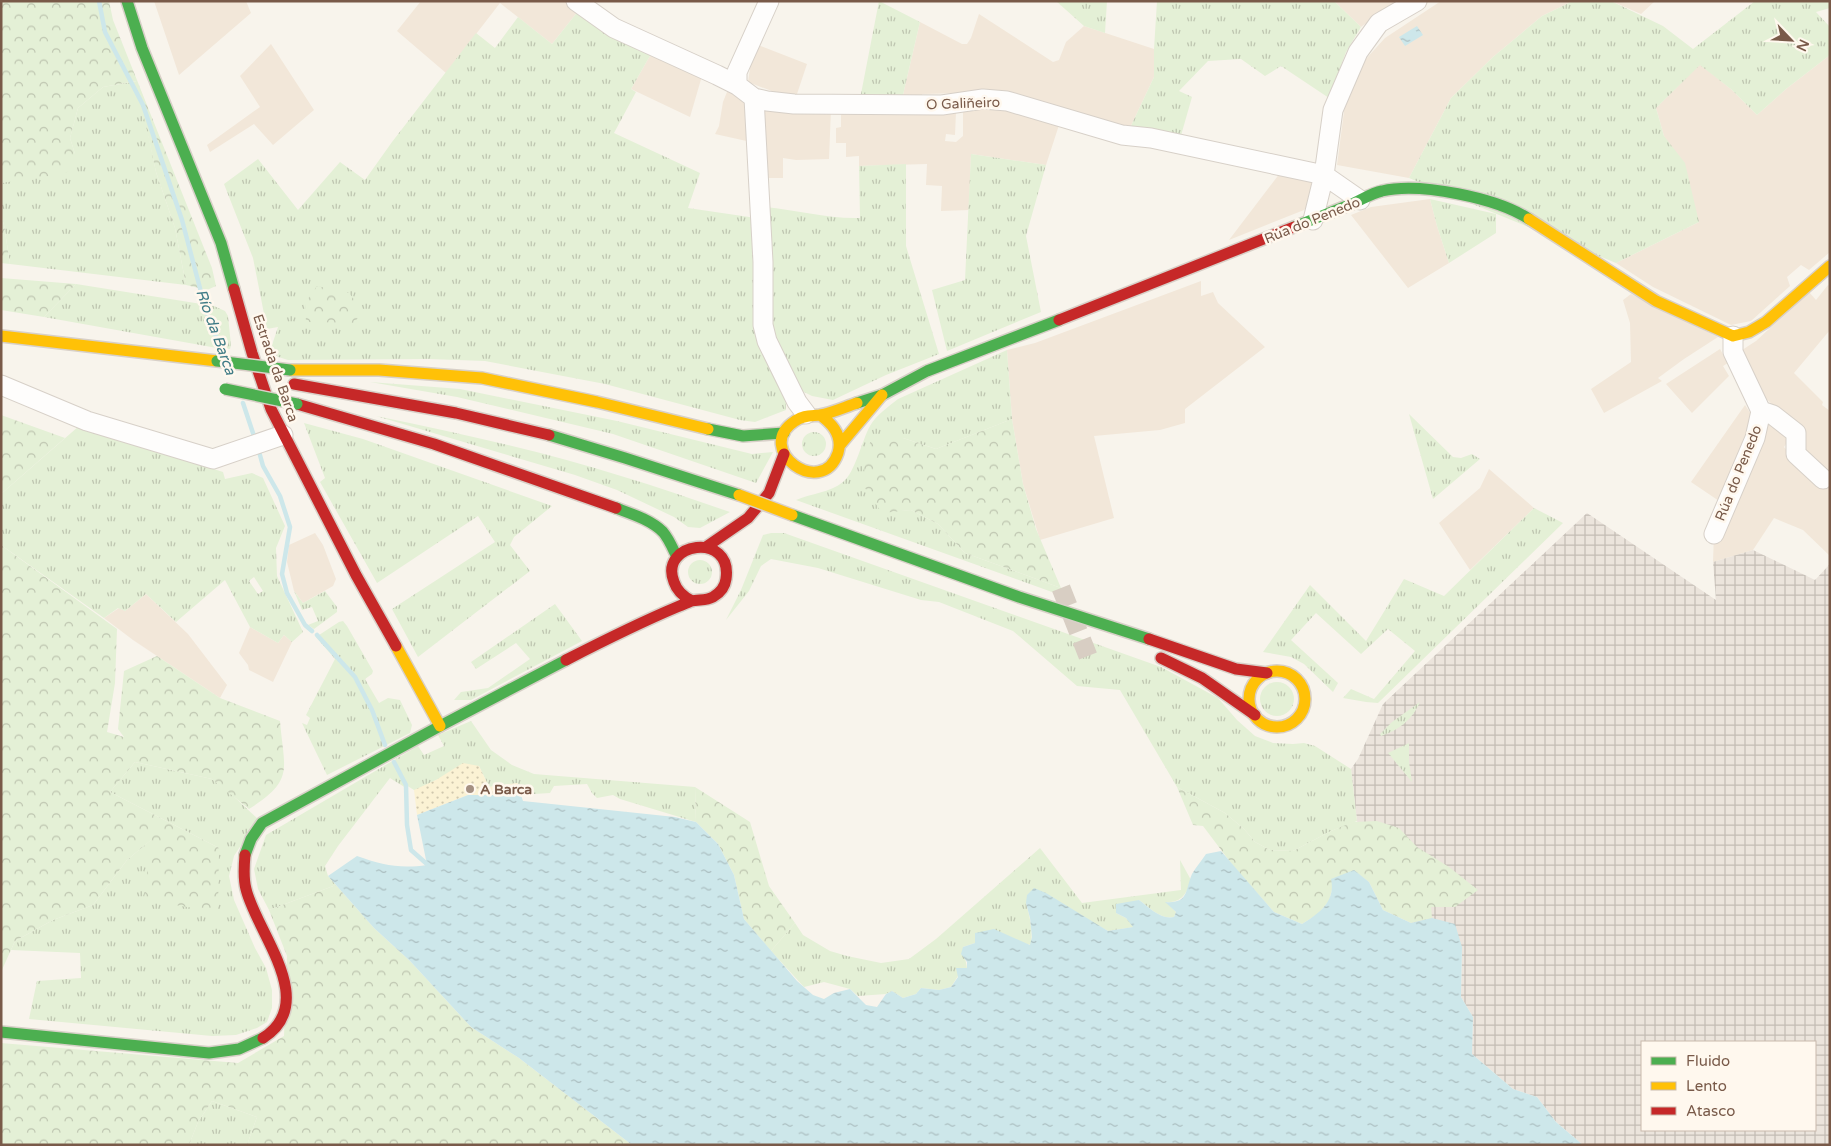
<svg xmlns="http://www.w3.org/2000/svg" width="1831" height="1146" font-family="'Varela Round',sans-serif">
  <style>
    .residential { fill: #f2e7d9 }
    .industrial { fill: url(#industrial-grid); fill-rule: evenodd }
    .grass { fill: url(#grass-tufts); fill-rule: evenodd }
    .forest { fill: url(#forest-crowns) }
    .sand { fill: url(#sand-dots) }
    .water { fill: url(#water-ripples) }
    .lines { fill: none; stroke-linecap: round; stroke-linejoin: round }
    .stream { stroke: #cde7ea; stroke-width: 4.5 }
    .street-tunnel { stroke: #d8cec3; stroke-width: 19; stroke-dasharray: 19 9; stroke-linecap: butt }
    .street-casing { stroke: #d7d0c8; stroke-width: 21 }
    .fast-casing { stroke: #d8d0c8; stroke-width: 14 }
    .slow-casing { stroke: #d8d0c8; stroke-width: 14 }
    .jam-casing { stroke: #d8d0c8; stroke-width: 14 }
    .street { stroke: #fefdfc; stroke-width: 19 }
    .fast { stroke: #4caf50; stroke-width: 11 }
    .slow { stroke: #ffc107; stroke-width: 11 }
    .jam { stroke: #c62828; stroke-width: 11 }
    .fast-bridge-casing { stroke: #dad0c9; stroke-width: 14; stroke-linecap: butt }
    .slow-bridge-casing { stroke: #dad0c9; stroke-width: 14; stroke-linecap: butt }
    .fast-bridge { stroke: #4caf50; stroke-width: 11 }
    .slow-bridge { stroke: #ffc107; stroke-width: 11 }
    .poi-dot { fill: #a59082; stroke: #fff8ee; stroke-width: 2 }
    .labels { text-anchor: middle; stroke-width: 5; stroke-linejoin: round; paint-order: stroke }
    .street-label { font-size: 14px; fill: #795a49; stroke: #fff8ee }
    .poi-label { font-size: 14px; font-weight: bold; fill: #795a49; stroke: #fff8ee; text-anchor: start }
    .water-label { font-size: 15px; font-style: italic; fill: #3f7b86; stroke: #fff8ee }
  </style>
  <defs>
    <pattern id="industrial-grid" width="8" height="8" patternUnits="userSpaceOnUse" patternTransform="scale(1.25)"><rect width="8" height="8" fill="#ebe4dc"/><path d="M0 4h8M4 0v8" fill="none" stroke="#c3bcb4"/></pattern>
    <pattern id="grass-tufts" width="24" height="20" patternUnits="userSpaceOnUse" patternTransform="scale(1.25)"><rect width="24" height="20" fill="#e4f0d6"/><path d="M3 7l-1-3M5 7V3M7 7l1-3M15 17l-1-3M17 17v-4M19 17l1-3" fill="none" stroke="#bec5b0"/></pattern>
    <pattern id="forest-crowns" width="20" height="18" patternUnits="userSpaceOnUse" patternTransform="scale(1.25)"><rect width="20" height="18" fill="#e4f0d6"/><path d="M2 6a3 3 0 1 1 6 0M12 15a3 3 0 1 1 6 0" fill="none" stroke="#bec5b0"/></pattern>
    <pattern id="sand-dots" width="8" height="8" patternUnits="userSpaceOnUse" patternTransform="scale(1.25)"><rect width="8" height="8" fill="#fbf2d4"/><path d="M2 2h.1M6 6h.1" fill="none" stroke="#d0c7ae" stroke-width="1.8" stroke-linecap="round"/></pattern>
    <pattern id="water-ripples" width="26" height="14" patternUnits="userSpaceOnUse" patternTransform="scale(1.25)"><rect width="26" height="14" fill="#cde7ea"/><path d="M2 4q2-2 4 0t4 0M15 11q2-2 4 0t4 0" fill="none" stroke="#abbec0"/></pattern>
  </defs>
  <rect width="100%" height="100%" fill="#f8f4ec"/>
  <!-- residential -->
  <path class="residential" d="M154,1H246L251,13L179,75Z
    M421,1H567L579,10L552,44L500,3L446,73L397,31Z
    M1334,1H1396L1361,27Z
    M1441,1H1573L1542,16L1493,57L1451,98L1409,178L1337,165L1345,104L1365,60L1385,38Z
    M1611,1H1655L1641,14Z
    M979,14L1053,62L1059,60L1066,42L1084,26L1154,49V77L1129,130L966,93L922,94V100L902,99L920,22L962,44H967L971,38Z
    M271,44L314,110L273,145L254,124L210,152L207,145L260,107L240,76Z
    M758,45L807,64L795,100L748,82L751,62Z
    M651,54L702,76L690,117L631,89Z
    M1830,55V252L1809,270L1801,265L1787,277L1790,286L1751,321L1731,325L1653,287L1616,263L1699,222L1664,136L1656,108L1700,64L1732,90L1757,115L1786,89Z
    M729,87L733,89L747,106L751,142L715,134L719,126L723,102Z
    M1003,105L1060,122L1046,165L971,154L969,210L941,211L942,186L926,185L927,164L859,166V156L846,157V143H836V128L841,127V109L956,112L955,135L946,134L945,141L956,142L963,136V107Z
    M760,108L831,109L829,159L796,160L783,158V178H763Z
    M1280,173L1315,182L1308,206L1304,210L1229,240Z
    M1430,199L1437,226L1449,263L1408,288L1351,215L1371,207Z
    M1201,281V296L1213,292L1218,303L1265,347L1185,409V423L1160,430L1094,436L1114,518L1040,540L1023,484L1012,419L1007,350L1035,343Z
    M1828,285L1830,286V330L1794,373L1823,402L1822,405L1830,411V556L1803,530L1774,518L1753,550L1713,562L1714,534L1769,419L1792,435L1784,447L1794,459L1798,450L1806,441L1801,430L1763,396L1739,352L1756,341L1809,292L1816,300Z
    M1631,294L1718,337L1684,359L1658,378L1662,381L1604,413L1591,389L1631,362L1630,323L1623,300Z
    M1720,349L1728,363L1723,366L1729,376L1692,413L1666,384Z
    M1745,405L1755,420L1725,505L1691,482Z
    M1489,469L1534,508L1470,570L1439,523L1480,488Z
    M315,533L323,545L336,579L333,586L303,603L294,591L287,562L289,545Z
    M146,594L188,634L227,685L220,698L133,640L104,618L119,608L125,611Z
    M250,627L278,643L284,635L292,642L273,682L249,670L248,665L239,653Z"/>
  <!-- industrial -->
  <path class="industrial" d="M1587,513L1716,600L1713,562L1753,550L1815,580L1830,564V1145H1583L1556,1122L1537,1097L1513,1089L1472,1054L1473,1017L1461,997L1462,947L1411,923L1357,821L1351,769L1358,759L1383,704ZM1642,1042H1815V1130H1642Z"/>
  <!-- grass -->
  <path class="grass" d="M879,1L920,22L902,99H860Z
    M1056,1H1107L1105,33L1084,26Z
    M1157,1H1334L1361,27L1346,52L1329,98L1281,66L1265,76L1241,59L1208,61L1179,91L1192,97L1180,139L1129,130L1154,77V49Z
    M1573,1H1611L1663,26L1693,49L1755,1H1830V8L1816,12L1830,27V55L1786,89L1757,115L1732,90L1700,65L1656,108L1664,136L1685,163L1699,222L1616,263L1409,178L1451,98L1493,57L1542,16Z
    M579,10L651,54L631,89L636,92L614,133L700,173L688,208L756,218L780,383L786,403V410L755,422L740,420L605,384L485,361L429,359L288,360L269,354L278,327L267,329L253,258L224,184L258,159L298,210L340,162L365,180L392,142L476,33L495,48L518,17L552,44Z
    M137,81L156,172L175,228L186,285L10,264L4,225L1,215V183L15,180L75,154L70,138L78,108L103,87Z
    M971,154L1046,165L1026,236L1041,312L947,351L932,290L965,280Z
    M906,164V246L939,354L886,375L833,400L812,396L798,389L772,339L765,207C797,210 828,219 860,218L859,166Z
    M1430,199L1496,214V233L1449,263L1437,226Z
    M76,284L214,306L225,311L228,316L231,345L230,349L217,348L44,317Z
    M1007,350L1012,419L936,449L903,438L882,512L911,510L938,524L965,553L1061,588L1063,596L796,500C812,493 829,493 843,482C855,473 862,440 870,426C876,415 888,407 898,399Z
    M370,382L460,389L617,421L752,454L773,452L756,483L613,434L457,397Z
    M1409,414L1453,457L1461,458L1472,454L1480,459L1433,499Z
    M376,416C459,433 541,451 621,476C658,487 694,500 730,512L700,528L688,527L674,517L617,490L575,475Z
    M304,423L363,439L552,506L514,537L510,545L530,571L418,657L392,609L495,542L478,516L377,583L320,482L325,478Z
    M79,426L223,472L225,479L252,473L263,478L285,526L276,548L277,576L303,632L292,642L284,635L278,643L250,627L225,580L176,622L146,594L125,611L118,608L104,618L1,545V494ZM254,577L263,591L258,594L249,581Z
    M802 444a12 12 0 1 1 24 0a12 12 0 1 1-24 0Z
    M1534,508L1563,523L1378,703L1366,702L1343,698L1351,689L1374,699L1415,651L1388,629L1361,654L1316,613L1291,640L1338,683L1333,692L1304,664L1291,657L1263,652L1310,585L1366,641L1404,579L1444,596Z
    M771,533H784L1161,667L1218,698L1237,720L1255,736L1273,743L1293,744L1304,743L1315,746L1351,769L1357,821L1331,831L1293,851L1270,850L1255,842L1244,829L1225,813L1177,787L1120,690L1077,686L1013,631L939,602L921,600L818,568L771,559L761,566L749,591L726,620L741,590L763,535Z
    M688 572a12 12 0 1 1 24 0a12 12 0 1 1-24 0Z
    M294,591L303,603L325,591L337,607V612L314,629L308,625L318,621L312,607L302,610Z
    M555,604L582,641L471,700H454L461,692L488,688L530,659L516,643L476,669L471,662Z
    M343,621L347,626L373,671L372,674L365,679L379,703L388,698L400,700L412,725L410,733L327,775L302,723L307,725L310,718L306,715L335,659L316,637L339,622Z
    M1260 699a17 17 0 1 1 34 0a17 17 0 1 1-34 0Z
    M1420,702C1412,720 1399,730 1381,736L1380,734L1392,722Z
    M471,721L491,750L512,765L534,774L695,787L696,822L620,799L613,795L597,798L592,793L587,784L554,786L550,793L534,794L517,783L489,787L479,766L436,780L417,790H414L406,785V788L390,778L338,846L325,866L328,876L336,885L269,910L258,889L254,869L266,835L418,746L424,755L444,746L438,735Z
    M1409,743V762L1412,782L1388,753Z
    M135,762L212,779L228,791L258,819L234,856L229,876L234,900L255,948L266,968L272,990V1008L267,1022L257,1028L236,1035L212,1036L29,1019L37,981L81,978L80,953L11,950L15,941L53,920L93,905L127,860L152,839L219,848L110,792Z
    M1040,848L1082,903L1181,890L1180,860L1191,880C1187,894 1181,903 1166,902L1176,912L1174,917C1161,920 1150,908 1139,900L1116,913L1126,918L1134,927L1108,931L1085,918L1026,903C1030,917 1033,931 1031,945L1023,943H975L963,947L967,968L958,976L951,987L939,990L921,988L916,994L903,998L892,991L886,994L858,996L850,989L824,982L804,987L771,951L795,923L803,935L830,951L847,956L881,963L909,959L936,939Z
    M212,1101L257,1117L247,1145H189L198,1122Z"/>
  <!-- forest -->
  <path class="forest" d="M1,1H109L113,20L212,268L216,286L207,290L186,285L175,228L156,172L136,81L103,87L78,108L70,138L75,154L74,168L63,174L1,183Z
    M1,215L4,225L10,264L1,263Z
    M1,278L76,284L44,317L1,310Z
    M317,286L349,293L363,311L354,323L306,322L305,303Z
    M1,415L65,438L1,494Z
    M1012,419L1023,484L1036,529L1061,588L965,553L938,524L911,510L882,513L865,488L864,460L871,440L903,438L936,449Z
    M1,545L117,629L115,683L107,732L124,737L118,729L124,671L157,656L220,698L280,721C284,770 295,780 249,809L212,779L135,762L110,792L219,848L218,912L144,900L151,840L127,860L93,905L53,920L15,941L1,972Z
    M695,787L750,822L769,886L795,923L771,951L744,919L734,875L718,844L696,822Z
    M1177,787L1225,813L1244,829L1255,842L1270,850L1293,851L1331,831L1353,822L1377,821L1399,828L1417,847L1449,867L1478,890L1455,907H1431L1432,918L1411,923L1383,910L1369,882L1354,871L1343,875L1333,886L1329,901L1318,914L1302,924L1274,912L1234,867L1203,826L1193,825Z
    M336,885L374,928L410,961L471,1027L519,1058L632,1145H247L257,1117L212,1101L198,1122L189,1145H1V1043L238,1063L284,1036L287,956L269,910Z"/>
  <!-- sand -->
  <path class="sand" d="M463,763L479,766L489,787L517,783L521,788V795H468L417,815L414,790L436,780Z"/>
  <!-- water -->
  <path class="water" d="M1417,26L1423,35L1405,46L1399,37Z
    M468,795H521L523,801L675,817L696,822L718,844L734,875L744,919L797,981L813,995L824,999L834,993L850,989L866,1005L877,1007L886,994L892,991L903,998L916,994L921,988L939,990L951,987L958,977L956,968H967V962L961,954L963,947L975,943V933L994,929L1030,945L1032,937L1030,918L1026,903L1027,895L1034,888L1046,893L1108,931L1133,927L1126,918L1116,913V904L1139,900C1150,908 1161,920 1174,917L1176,912L1165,902C1189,904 1185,890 1192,874C1196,867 1202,860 1206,854L1221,851L1274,912L1302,924C1319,914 1336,901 1331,879L1354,870L1369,882L1383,910L1411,923L1432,918L1455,924L1462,947L1461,997L1473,1017L1472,1054L1513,1089L1537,1097L1556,1122L1583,1145H632L519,1058L471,1027L410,961L374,928L328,876L357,856C382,865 400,869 427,865L417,815Z"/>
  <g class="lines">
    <!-- stream -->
    <path class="stream" d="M99,1L105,32L143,105L182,220L206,311L222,352
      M243,403L255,439
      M258,448L263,466L280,496L290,527L282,574L287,593L305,625L312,631
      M317,635L355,677L372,710L385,745
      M394,762L406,785L407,825L411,850L428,865"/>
    <!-- street-tunnel -->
    <path class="street-tunnel" d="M1061,588L1088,656"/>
    <!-- street casing -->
    <g class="street-casing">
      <path id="street" d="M576,1L614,28L717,75L737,85L754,98L767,101L794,104L942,105L983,99L1007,101L1122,135L1151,138L1324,175L1360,200
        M737,85V72L769,1
        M754,98L763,262V325L767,341L797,402L806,414
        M1313,220L1324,175L1333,110L1358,52L1379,23L1417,1
        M1,385L87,421L213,459L283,435
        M1761,411L1773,415L1796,433V454L1823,479
        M1714,534L1755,438L1761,411L1733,352V336"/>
    </g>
    <!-- fast casing -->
    <g class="fast-casing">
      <path id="fast" d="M127,1L142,48L221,243L234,289
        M1294,227C1314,219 1334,211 1354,203C1363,199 1372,193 1382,191C1420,182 1497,198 1529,219
        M857,403L882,395L927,371L1059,320
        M708,429L743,436L784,433
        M549,435L625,458L739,495
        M616,508C632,514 651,520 663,532C669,539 673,549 677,557
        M792,515L1019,597L1149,639
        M245,855L251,839L262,823L440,726L566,660
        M1,1032L209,1053L239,1049L263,1038"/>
    </g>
    <!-- slow casing -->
    <g class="slow-casing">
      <path id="slow" d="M1529,219L1656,301L1733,336L1749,332L1766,322L1830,266
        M1,336L217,361
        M290,370H379L482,378L597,402L708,429
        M820,415C833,424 843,436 838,453C822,500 752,449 795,421C803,415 811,416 820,415C832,413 845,407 857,403
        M840,445L882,395
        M396,646L440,726
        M1249 699a28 28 0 1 1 56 0a28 28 0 1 1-56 0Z"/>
    </g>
    <!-- jam casing -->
    <g class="jam-casing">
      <path id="jam" d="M234,289L252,353L271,409L356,575L396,646
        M1059,320L1294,227
        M294,384L456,413L549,435
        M297,404L434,444L616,508
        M706,547L748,518L769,493L784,454
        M1149,639L1236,669L1267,673
        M1161,658L1202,678L1255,715
        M566,660C603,641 639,623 677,607C682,605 687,603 691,601C699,599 706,601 713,597C720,593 725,587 726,579C733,531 658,542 674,582C677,591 684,597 692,601
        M245,855C244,866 243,878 246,889C256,932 320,1002 263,1038"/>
    </g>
    <!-- street -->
    <use href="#street" class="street"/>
    <!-- fast -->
    <use href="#fast" class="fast"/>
    <!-- slow -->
    <use href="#slow" class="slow"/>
    <!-- jam -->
    <use href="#jam" class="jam"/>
    <!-- fast-bridge casing -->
    <g class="fast-bridge-casing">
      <path id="fast-bridge" d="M217,361L290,370
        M225,389L297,404"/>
    </g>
    <!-- slow-bridge casing -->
    <g class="slow-bridge-casing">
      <path id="slow-bridge" d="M739,495L792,515"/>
    </g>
    <!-- fast-bridge -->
    <use href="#fast-bridge" class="fast-bridge"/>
    <!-- slow-bridge -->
    <use href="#slow-bridge" class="slow-bridge"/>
  </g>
  <!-- markers -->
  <circle class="poi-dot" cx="470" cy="789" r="5"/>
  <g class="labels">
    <!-- street labels -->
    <g class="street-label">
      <text transform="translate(963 103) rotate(-2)" y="5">O Galiñeiro</text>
      <text transform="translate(1312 220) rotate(-22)" y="5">Rúa do Penedo</text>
      <text transform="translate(276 368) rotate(71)" y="5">Estrada da Barca</text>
      <text transform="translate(1738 473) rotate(-68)" y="5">Rúa do Penedo</text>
    </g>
    <!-- poi labels -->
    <g class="poi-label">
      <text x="480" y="794">A Barca</text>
    </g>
    <!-- water labels -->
    <g class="water-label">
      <text transform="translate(216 332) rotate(70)" y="5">Río da Barca</text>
    </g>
  </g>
  <!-- border -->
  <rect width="1831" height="1146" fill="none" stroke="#795a49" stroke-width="5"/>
  <!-- legend -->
  <rect x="1641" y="1041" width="175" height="90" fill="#fff8ee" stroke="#c9b9ac"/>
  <rect x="1651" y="1057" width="25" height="8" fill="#4caf50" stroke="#c9b9ac"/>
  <text x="1686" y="1066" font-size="15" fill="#795a49">Fluido</text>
  <rect x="1651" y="1082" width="25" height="8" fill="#ffc107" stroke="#c9b9ac"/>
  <text x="1686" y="1091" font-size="15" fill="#795a49">Lento</text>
  <rect x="1651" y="1107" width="25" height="8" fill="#c62828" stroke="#c9b9ac"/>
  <text x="1686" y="1116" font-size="15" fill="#795a49">Atasco</text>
  <!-- north arrow -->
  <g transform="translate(1791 40) rotate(115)" stroke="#fff8ee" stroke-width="4" paint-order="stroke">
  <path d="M0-4L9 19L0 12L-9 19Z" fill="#795a49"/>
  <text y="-8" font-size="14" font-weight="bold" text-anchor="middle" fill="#795a49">N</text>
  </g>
</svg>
